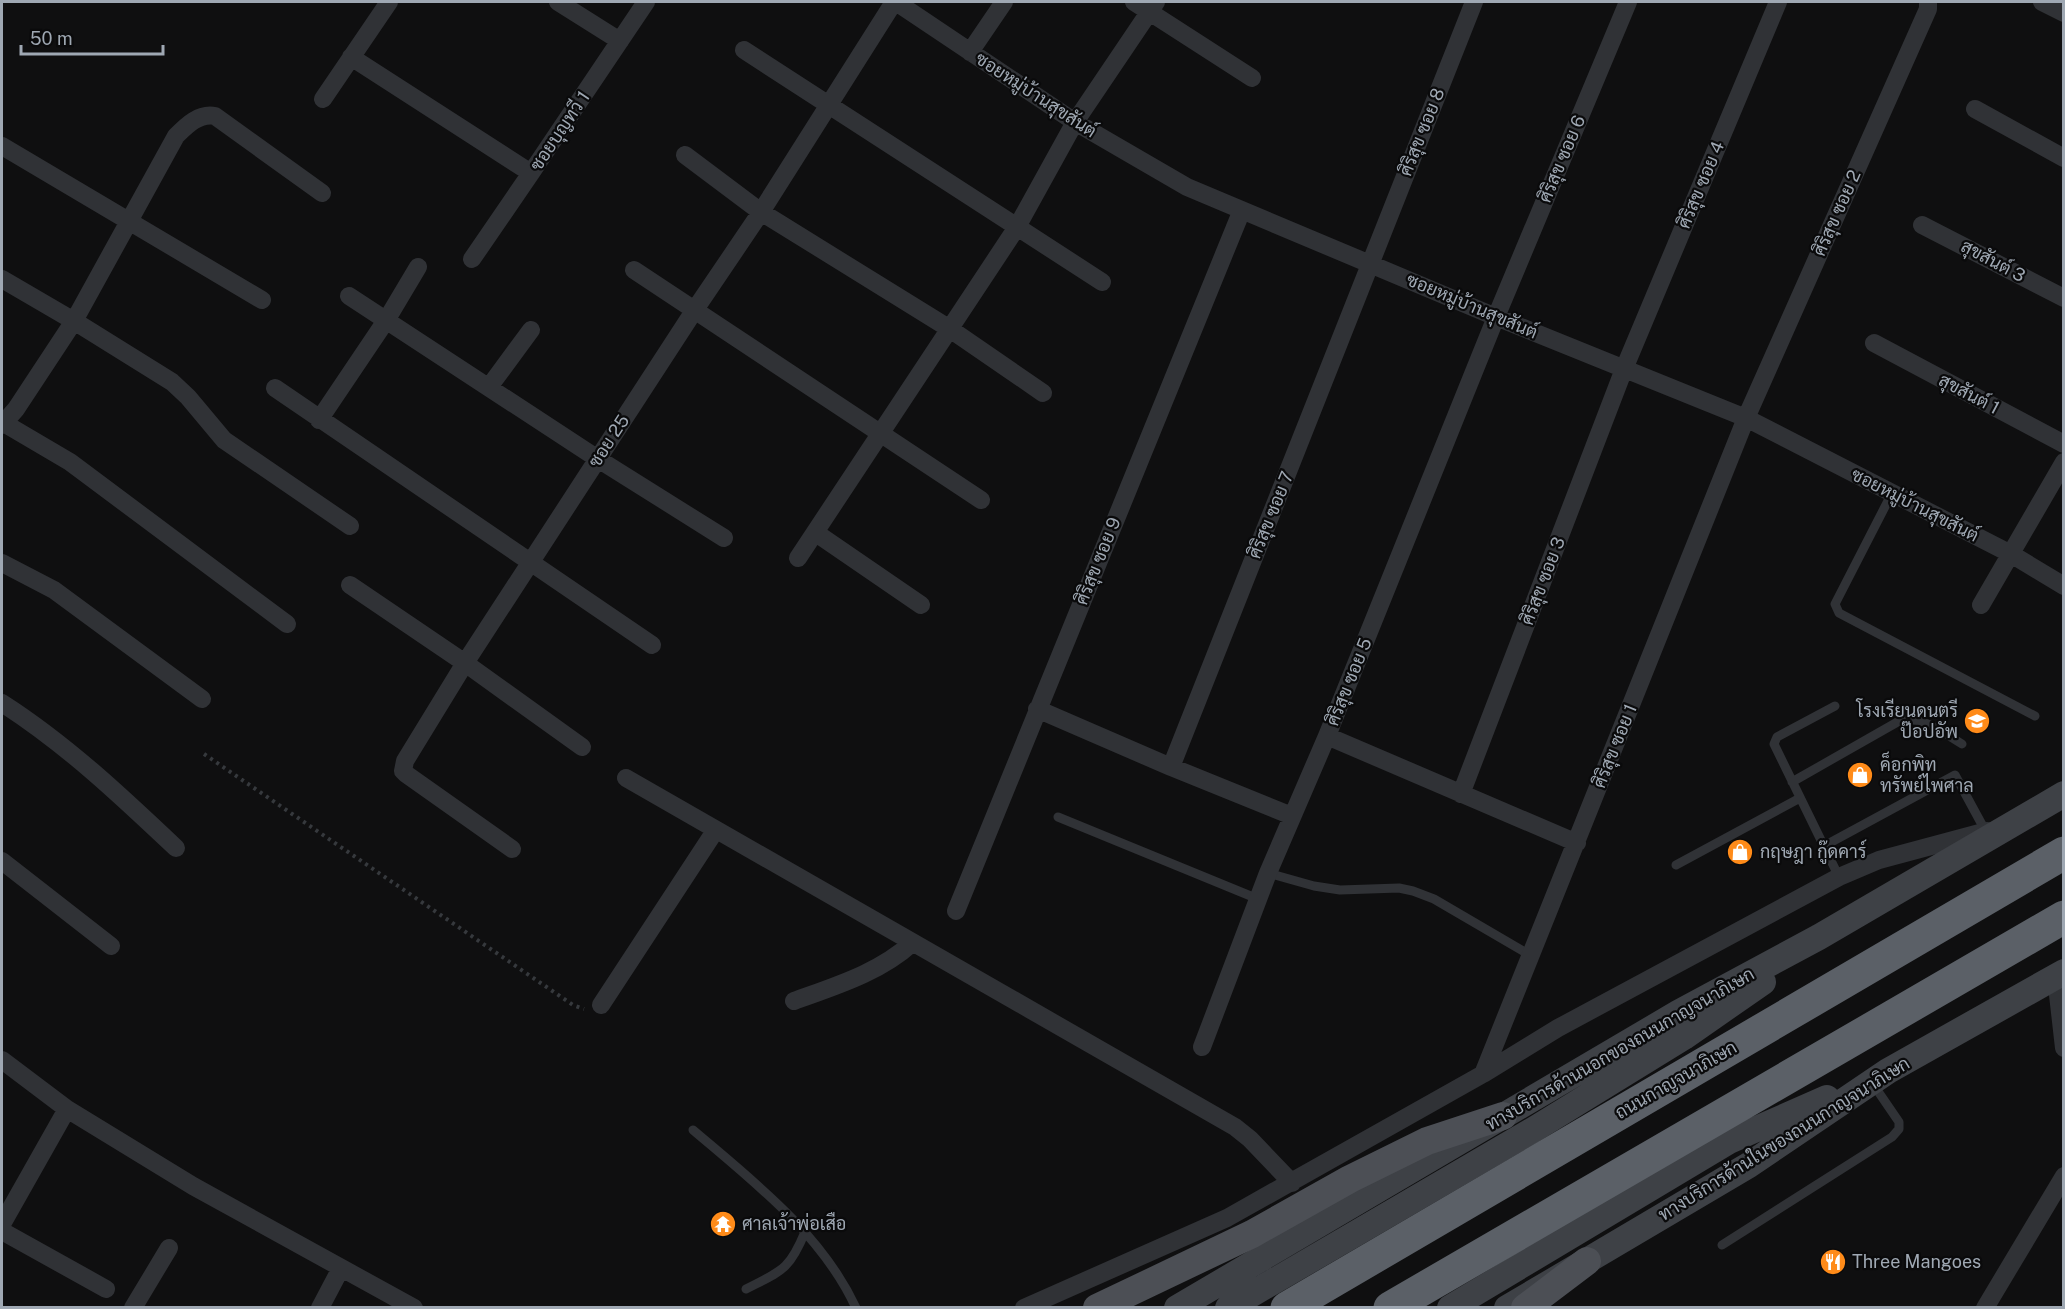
<svg xmlns="http://www.w3.org/2000/svg" width="2065" height="1309" font-family="'Public Sans',Sarabun,sans-serif">
  <style>
    .lines { fill: none; stroke-linecap: round; stroke-linejoin: round }
    .path { stroke: #36393d; stroke-width: 4; stroke-dasharray: 3 4.5; stroke-linecap: butt }
    .lane { stroke: #303236; stroke-width: 9 }
    .street { stroke: #303236; stroke-width: 18 }
    .secondary { stroke: #3e4146; stroke-width: 26 }
    .primary { stroke: #4c4f55; stroke-width: 28 }
    .highway { stroke: #5b6067; stroke-width: 33 }
    .labels { text-anchor: middle; stroke-width: 4.5; stroke-linejoin: round; paint-order: stroke }
    .street-label { font-size: 18px; fill: #9fa8b3; stroke: #0a0a0b }
    .poi-label { font-size: 18px; fill: #9fa8b3; stroke: #0a0a0b; text-anchor: start }
  </style>
  <rect width="100%" height="100%" fill="#0f0f10"/>
  <g class="lines">
    <!-- path -->
    <path class="path" d="M204,754L573,1005L584,1009"/>
    <!-- lane -->
    <path class="lane" d="M1892,493L1835,604L1839,613L2035,716
      M1835,706L1777,737L1774,744L1839,877
      M1792,782L1901,720C1923,716 1944,733 1962,744
      M1058,817L1258,899
      M1824,846L1955,775L1986,832
      M1676,865L1800,798
      M1268,873L1314,886L1340,890L1399,888L1413,891L1434,899L1530,955
      M693,1130C753,1181 822,1234 856,1308
      M1722,1245L1892,1137L1899,1129V1122L1873,1084
      M746,1289C781,1271 789,1271 805,1232"/>
    <!-- street -->
    <path class="street" d="M558,2L620,41
      M896,2L1075,122L1187,187L1496,317L1746,418L2011,554L2064,586
      M1134,2L1252,78
      M2042,2L2064,13
      M744,50L1102,282
      M970,52L1004,2
      M351,57L531,173
      M323,99L389,2
      M1975,109L2064,158
      M2,146L262,300
      M685,155L761,212L950,329L1043,393
      M1922,225L2064,298
      M472,259L531,173L646,2
      M634,270L981,500
      M2,279L74,321L172,382L188,397L224,440L350,526
      M349,296L598,459L724,538
      M1874,343L2064,444
      M489,387L531,330
      M275,388L652,645
      M319,420L387,319L418,267
      M2,422L70,462L287,624
      M2,425L16,409L74,321L176,136C187,125 199,113 215,116L322,193
      M816,533L921,605
      M798,558L1017,227L1075,122L1156,2
      M2,563L54,590L202,699
      M350,585L465,663L582,747
      M1981,605L2064,462
      M2,703C66,744 121,796 176,848
      M1037,709L1171,767L1292,816
      M1327,736L1577,843
      M1171,767L1474,2
      M626,778L1235,1127L1250,1139L1292,1183
      M1461,794L1624,369L1778,2
      M512,849L406,774L403,771L405,761L465,663L694,311L761,212L894,2
      M2,861L111,946
      M956,911L1242,210
      M2056,977L2064,1048
      M794,1001C835,986 879,973 912,943
      M601,1005L715,831
      M1202,1047L1268,873L1327,736L1496,317L1628,2
      M2,1060L67,1109L193,1186L414,1308
      M1483,1074L1746,418L1928,9V2
      M2,1224L67,1109
      M2,1231L106,1289
      M133,1308L169,1248
      M320,1308L341,1268
      M1024,1308L1227,1218L1483,1074L1558,1028L1839,877L1879,860L1987,831
      M1985,1308L2064,1176"/>
    <!-- secondary -->
    <path class="secondary" d="M1177,1308L1678,1013L1819,937L2064,794
      M1228,1308L1533,1130L1684,1037L1763,982
      M1450,1308L1729,1141L1827,1098
      M1507,1308L1749,1165L1888,1071L2064,972"/>
    <!-- primary -->
    <path class="primary" d="M1097,1308L1252,1234L1350,1179L1427,1141L1503,1116
      M1525,1308L1587,1261"/>
    <!-- highway -->
    <path class="highway" d="M1287,1308L2064,853
      M1390,1308L2064,917"/>
  </g>
  <!-- icons -->
  <defs>
    <g id="school-disc" transform="scale(1.35)"><circle r="9.5" fill="#ff8b19" stroke="#0a0a0b"/><path d="M0-5L7-2L0 1L-7-2ZM-4 1L0 2.5L4 1V4Q0 6-4 4Z" fill="#fff"/></g>
    <g id="shop-disc" transform="scale(1.35)"><circle r="9.5" fill="#ff8b19" stroke="#0a0a0b"/><path d="M-5-2.5h2.3a2.7 3.5 0 0 1 5.4 0H5L5.5 6h-11ZM-1.5-2.5h3a1.5 2.3 0 0 0-3 0Z" fill="#fff"/></g>
    <g id="temple-disc" transform="scale(1.35)"><circle r="9.5" fill="#ff8b19" stroke="#0a0a0b"/><path d="M0-6L5-2H3V0L6.5 2.5H4V6H1.5V3h-3V6H-4V2.5H-6.5L-3 0V-2H-5Z" fill="#fff"/></g>
    <g id="restaurant-disc" transform="scale(1.35)"><circle r="9.5" fill="#ff8b19" stroke="#0a0a0b"/><path d="M-5-6h1v4h1v-4h1v4h1v-4h1v5L-1.5 .5V6h-2V.5L-5-1ZM5-6V6H3V1.5H1.5Q1.5-4 5-6Z" fill="#fff"/></g>
  </defs>
  <g fill-rule="evenodd">
    <use href="#school-disc" x="1977" y="721"/>
    <use href="#shop-disc" x="1860" y="775"/>
    <use href="#shop-disc" x="1740" y="852"/>
    <use href="#temple-disc" x="723" y="1224"/>
    <use href="#restaurant-disc" x="1833" y="1262"/>
  </g>
  <g class="labels">
    <!-- street labels -->
    <g class="street-label">
      <text transform="translate(1036 95) rotate(33)" y="6">ซอยหมู่บ้านสุขสันต์</text>
      <text transform="translate(560 131) rotate(-56)" y="6">ซอยบุญทวี 1</text>
      <text transform="translate(1422 132) rotate(-68)" y="6">ศิริสุข ซอย 8</text>
      <text transform="translate(1562 159) rotate(-67)" y="6">ศิริสุข ซอย 6</text>
      <text transform="translate(1701 185) rotate(-67)" y="6">ศิริสุข ซอย 4</text>
      <text transform="translate(1837 213) rotate(-66)" y="6">ศิริสุข ซอย 2</text>
      <text transform="translate(1993 261) rotate(28)" y="6">สุขสันต์ 3</text>
      <text transform="translate(1472 306) rotate(23)" y="6">ซอยหมู่บ้านสุขสันต์</text>
      <text transform="translate(1969 394) rotate(28)" y="6">สุขสันต์ 1</text>
      <text transform="translate(609 441) rotate(-57)" y="6">ซอย 25</text>
      <text transform="translate(1915 505) rotate(27)" y="6">ซอยหมู่บ้านสุขสันต์</text>
      <text transform="translate(1271 515) rotate(-68)" y="6">ศิริสุข ซอย 7</text>
      <text transform="translate(1098 561) rotate(-68)" y="6">ศิริสุข ซอย 9</text>
      <text transform="translate(1543 581) rotate(-69)" y="6">ศิริสุข ซอย 3</text>
      <text transform="translate(1349 682) rotate(-68)" y="6">ศิริสุข ซอย 5</text>
      <text transform="translate(1615 746) rotate(-68)" y="6">ศิริสุข ซอย 1</text>
      <text transform="translate(1620 1049) rotate(-30)" y="6">ทางบริการด้านนอกของถนนกาญจนาภิเษก</text>
      <text transform="translate(1676 1080) rotate(-30)" y="6">ถนนกาญจนาภิเษก</text>
      <text transform="translate(1784 1139) rotate(-32)" y="6">ทางบริการด้านในของถนนกาญจนาภิเษก</text>
    </g>
    <!-- poi labels -->
    <g class="poi-label">
      <text x="1958" y="717" text-anchor="end">โรงเรียนดนตรี<tspan x="1958" dy="21">ป๊อปอัพ</tspan></text>
      <text x="1880" y="771">ค็อกพิท<tspan x="1880" dy="21">ทรัพย์ไพศาล</tspan></text>
      <text x="1760" y="858">กฤษฎา กู๊ดคาร์</text>
      <text x="742" y="1230">ศาลเจ้าพ่อเสือ</text>
      <text x="1852" y="1268">Three Mangoes</text>
    </g>
  </g>
  <!-- border -->
  <rect width="2065" height="1309" fill="none" stroke="#9fa8b3" stroke-width="6"/>
  <!-- scale -->
  <path d="M21 45v9h142v-9" fill="none" stroke="#9fa8b3" stroke-width="3"/>
  <text x="30" y="45" font-size="18" fill="#9fa8b3" stroke="#0a0a0b" stroke-width="4.5" paint-order="stroke">50 m</text>
</svg>
